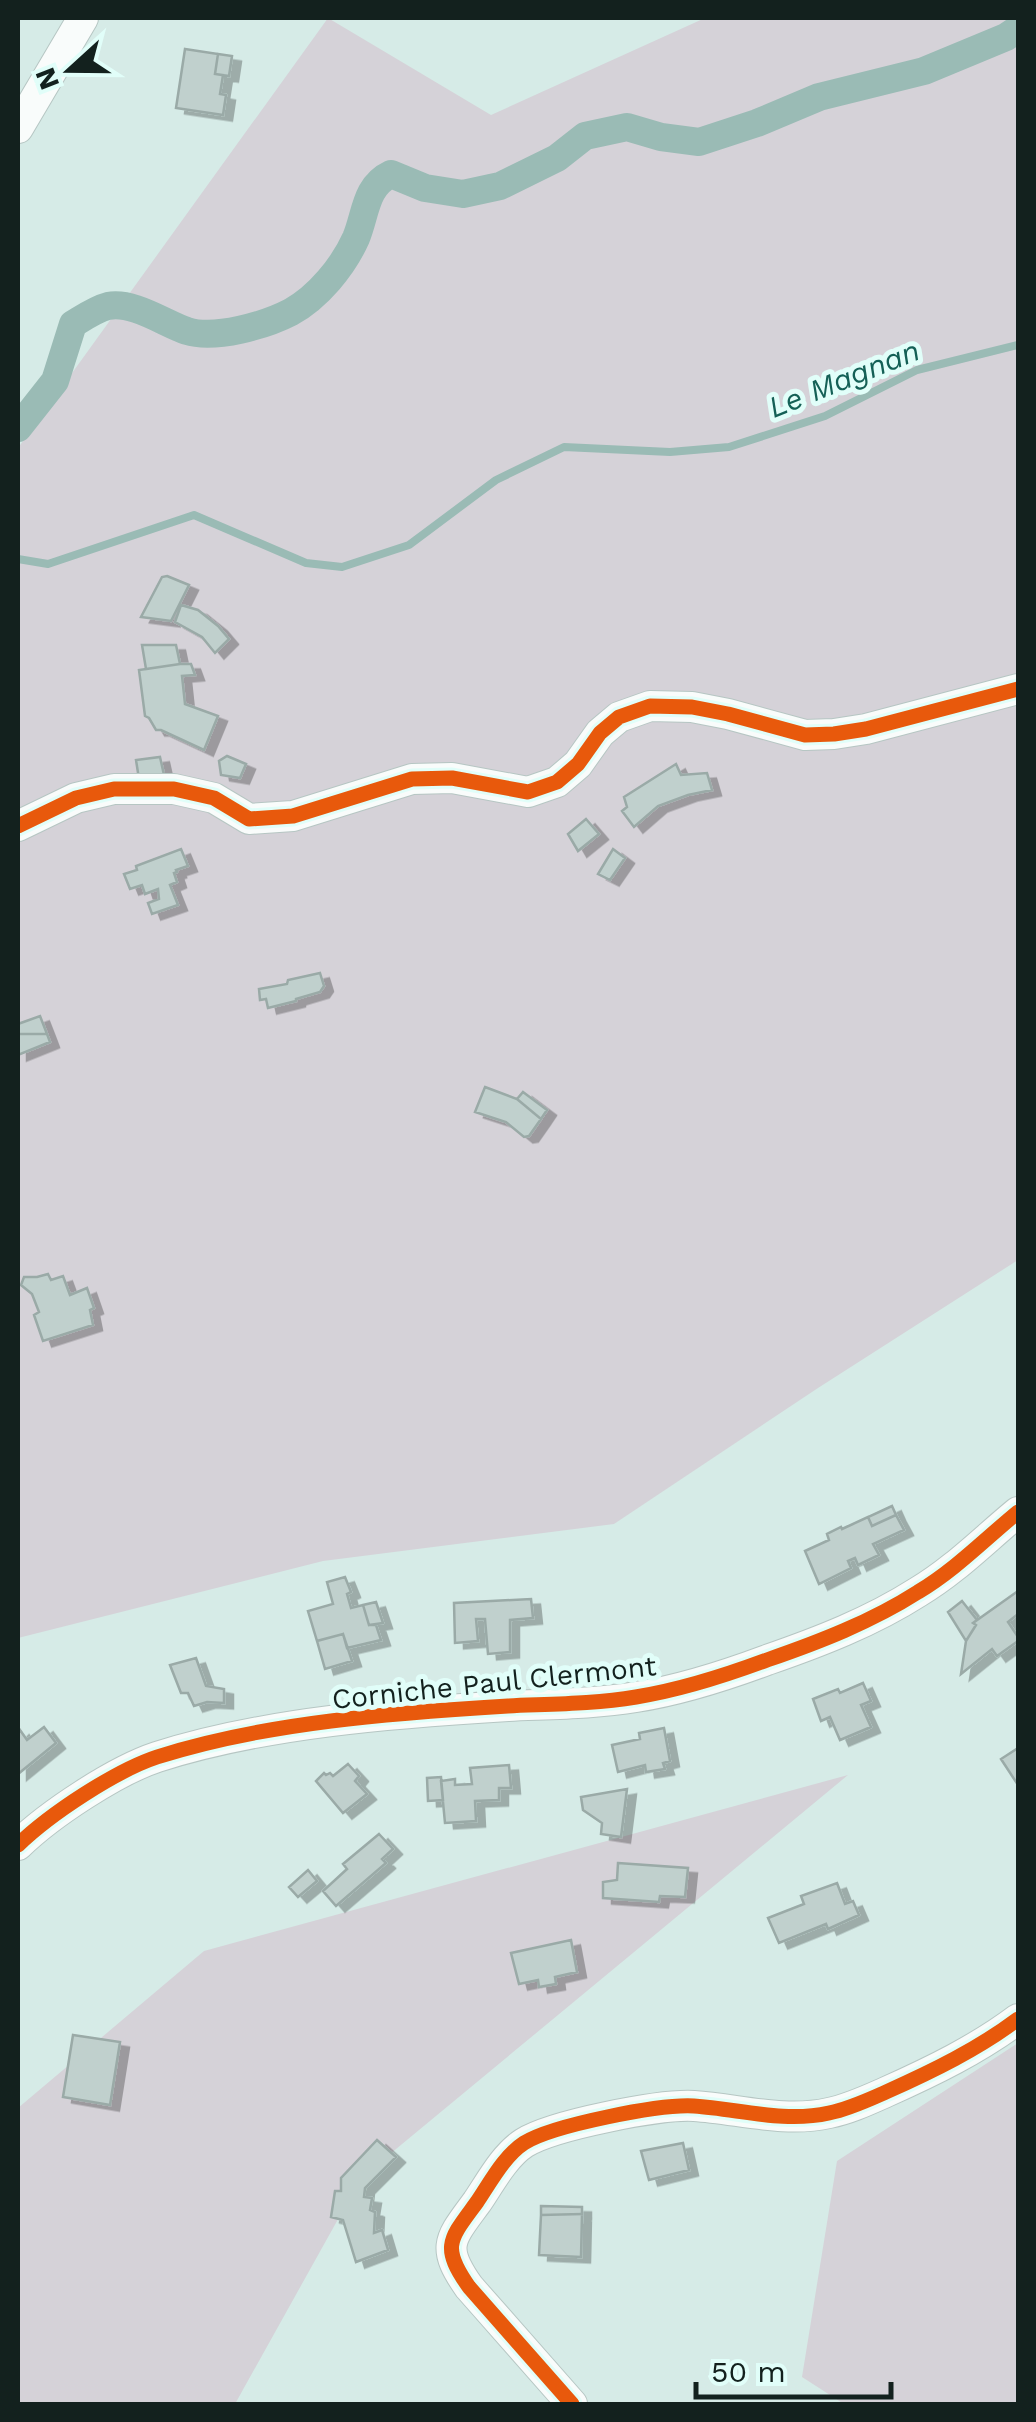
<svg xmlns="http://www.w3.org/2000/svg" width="1036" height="2422" font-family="'Work Sans',sans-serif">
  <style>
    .green { fill: #d5d2d8 }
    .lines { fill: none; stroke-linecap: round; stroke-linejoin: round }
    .stream { stroke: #9abbb5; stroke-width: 8 }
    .canal { stroke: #9abbb5; stroke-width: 28 }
    .building { fill: #c0d0cd; stroke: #9aaaa7; stroke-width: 2.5; filter: url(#shadow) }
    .tertiary-casing { stroke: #b6c6c3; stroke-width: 32 }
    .tertiary { stroke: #f9fcfb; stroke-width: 30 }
    .cycleway-casing { stroke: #e1fef9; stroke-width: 21 }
    .cycleway { stroke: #e8590c; stroke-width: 15 }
    .labels { text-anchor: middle; stroke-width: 10; stroke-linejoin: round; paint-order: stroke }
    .street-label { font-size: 28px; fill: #13211e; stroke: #e1fef9 }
    .water-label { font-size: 30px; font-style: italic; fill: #146056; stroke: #e1fef9 }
  </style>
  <defs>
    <filter id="shadow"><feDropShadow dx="9" dy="5.5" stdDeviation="0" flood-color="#0004"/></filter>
  </defs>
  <rect width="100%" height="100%" fill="#d6ebe7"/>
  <!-- green -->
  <path class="green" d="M328,18L491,115L705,18H1018V1260L818,1388L614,1524L323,1561L18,1638V448Z
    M848,1775L361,2178L235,2404H18V2108L204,1951Z
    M1018,2043V2404H844L802,2377L837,2161Z"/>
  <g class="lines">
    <!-- stream -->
    <path class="stream" d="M18,559L48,564L194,515L306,563L342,567L409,545L496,480L564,447L670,452L729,447L825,416L917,370L1018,345"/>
    <!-- canal -->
    <path class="canal" d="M18,428L55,381L73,324C83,318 96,309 108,306C133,301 164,323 187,331C215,340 266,325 291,312C318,297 343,267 356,238C366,214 365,186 391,174L425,188L463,194L500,186L557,158L585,136L627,127L661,137L699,142L757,123L819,97L924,71L1006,37L1018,29"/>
  </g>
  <!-- building -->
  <path class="building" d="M185,49L218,54L215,74L223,75L220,94L226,95L223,115L176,108Z
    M218,54L232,56L229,76L215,74Z
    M167,576L189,585L171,621L141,617L162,577Z
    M181,605L198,610L218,626L229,639L215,653L202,637L175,622Z
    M142,645H176L180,664L146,669Z
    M180,664H191L195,675L182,676L185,704L218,716L204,750L161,730H156L149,718L145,716L139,670Z
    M227,756L246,764L240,778L221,775L219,761Z
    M160,757L164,775L139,779L136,760Z
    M676,764L681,775L707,773L712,790L688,795L658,806L634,827L622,811L627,807L624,797Z
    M586,819L599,834L578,851L568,834Z
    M181,849L188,866L176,870L177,872L174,873L177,882L170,885L178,905L152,914L148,903L159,899L158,889L145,894L142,885L130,889L124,874L137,870L136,866Z
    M613,849L625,858L610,880L598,874Z
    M320,973L324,986L320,992L296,999V1001L268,1008L266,999L260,1000L259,989L287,984L288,980Z
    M40,1016L47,1034H18V1024Z
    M18,1034H47L50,1042L18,1055Z
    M485,1087L517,1099L541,1119L529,1136L524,1137L506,1122L475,1112Z
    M523,1092L547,1110L541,1119L517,1099Z
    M48,1274L51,1280L63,1276L70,1295L87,1288L94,1308L90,1310L93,1325L43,1341L34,1315L39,1312L32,1294L21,1285L24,1277H37Z
    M892,1506L896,1515L872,1526L868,1517Z
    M896,1515L904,1530L873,1544L879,1555L858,1565L855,1558L848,1561L851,1568L819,1584L805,1551L829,1540L827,1534L841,1527L842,1529L868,1517L872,1526Z
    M345,1577L351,1592L347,1594L351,1608L363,1605L369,1625H376L381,1640L347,1648L343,1634L317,1641L308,1611L333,1604L327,1582Z
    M1018,1591V1614L1008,1622L1018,1637V1641L997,1656L992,1649L961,1674L966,1641L976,1625L973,1623Z
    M531,1599L533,1618L510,1620V1652L488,1654L485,1619H476L478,1641L455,1643L454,1603Z
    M962,1601L977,1620L973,1623L976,1625L966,1641L948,1612Z
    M376,1602L383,1623L369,1625L363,1605Z
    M343,1634L352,1661L325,1669L317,1641Z
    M196,1658L206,1686L224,1689V1703L207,1702L194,1706L188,1693H181L170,1665Z
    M863,1683L871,1701L861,1705L871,1727L840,1740L830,1717L821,1721L813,1699L838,1689L840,1693Z
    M44,1727L56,1743L18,1774V1732L20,1730L27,1740Z
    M664,1728L670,1761L663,1763L665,1769L646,1772L645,1765L618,1772L612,1745L640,1739L639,1733Z
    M1018,1748V1785L1001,1759Z
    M348,1764L359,1776L355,1781L367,1794L343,1813L316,1781L324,1773L326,1775L330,1773L333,1776Z
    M509,1765L511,1788H499V1800L475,1801L476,1821L445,1823L441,1781L455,1779V1785L472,1784L470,1768Z
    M441,1777L443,1800L428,1801L427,1778Z
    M627,1789L621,1837L601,1834L602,1823L583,1810L581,1797Z
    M379,1834L393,1849L382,1859L386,1863L336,1906L323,1891L347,1869L343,1864Z
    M618,1863L688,1868L685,1897L660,1896L659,1902L603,1898V1882L617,1880Z
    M308,1870L317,1881L298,1897L289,1887Z
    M837,1883L845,1904L853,1901L859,1915L828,1929L826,1924L779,1943L768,1918L804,1904L801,1896Z
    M571,1940L577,1972L555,1977L556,1984L539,1987L538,1980L519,1984L511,1953Z
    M73,2035L120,2042L110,2105L63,2097Z
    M377,2140L396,2157L365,2188L364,2197L372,2198L370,2210L375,2212L374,2233L382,2230L388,2250L356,2262L343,2220L331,2217L335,2191H341V2178Z
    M683,2143L689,2170L649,2180L641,2151Z
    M541,2206L582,2207V2214L541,2215Z
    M582,2214L581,2257L539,2255L541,2215Z"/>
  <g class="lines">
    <!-- tertiary casing -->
    <g class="tertiary-casing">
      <path id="tertiary" d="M18,128L83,18
        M18,826L76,798L114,789H174L214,798L249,819L293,816L412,779L452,778L528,792L557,782L578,764L600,733L619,717L650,706L692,707L728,714L805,735L834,734L866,729L1018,689
        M18,1845C50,1814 115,1771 157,1757C267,1722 394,1713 508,1706C551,1704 594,1704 636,1697C681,1690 724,1676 767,1660C819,1642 871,1622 918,1592C955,1570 985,1539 1018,1512
        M572,2404L469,2287C440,2246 450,2239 477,2202C490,2183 504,2156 524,2143C553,2125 660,2104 694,2106C739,2109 784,2123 829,2113C849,2109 868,2100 886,2092C933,2071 978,2049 1018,2019"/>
    </g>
    <!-- tertiary -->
    <use href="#tertiary" class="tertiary"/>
    <!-- cycleway casing -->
    <g class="cycleway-casing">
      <path id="cycleway" d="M18,826L76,798L114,789H174L214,798L249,819L293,816L412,779L452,778L528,792L557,782L578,764L600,733L619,717L650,706L692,707L728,714L805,735L834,734L866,729L1018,689
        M18,1845C50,1814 115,1771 157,1757C267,1722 394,1713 508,1706C551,1704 594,1704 636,1697C681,1690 724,1676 767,1660C819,1642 871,1622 918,1592C955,1570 985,1539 1018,1512
        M572,2404L469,2287C440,2246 450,2239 477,2202C490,2183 504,2156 524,2143C553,2125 660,2104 694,2106C739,2109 784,2123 829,2113C849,2109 868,2100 886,2092C933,2071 978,2049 1018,2019"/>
    </g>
    <!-- cycleway -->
    <use href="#cycleway" class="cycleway"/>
  </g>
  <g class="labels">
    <!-- street labels -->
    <g class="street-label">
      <text transform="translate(494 1682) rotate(-6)" y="10">Corniche Paul Clermont</text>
    </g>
    <!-- water labels -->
    <g class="water-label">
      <text transform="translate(844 379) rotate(-22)" y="10">Le Magnan</text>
    </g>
  </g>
  <!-- border -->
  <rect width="1036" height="2422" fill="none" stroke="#13211e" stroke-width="40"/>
  <!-- north arrow -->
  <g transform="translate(70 70) rotate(249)" stroke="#e1fef9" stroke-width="8" paint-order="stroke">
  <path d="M0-8L18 38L0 25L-18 38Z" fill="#13211e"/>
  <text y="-15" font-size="28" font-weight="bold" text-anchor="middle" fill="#13211e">N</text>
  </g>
  <!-- scale -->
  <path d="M696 2382v15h195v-15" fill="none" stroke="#13211e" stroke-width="5"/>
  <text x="711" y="2382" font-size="30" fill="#13211e" stroke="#e1fef9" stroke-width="8" paint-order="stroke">50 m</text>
</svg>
